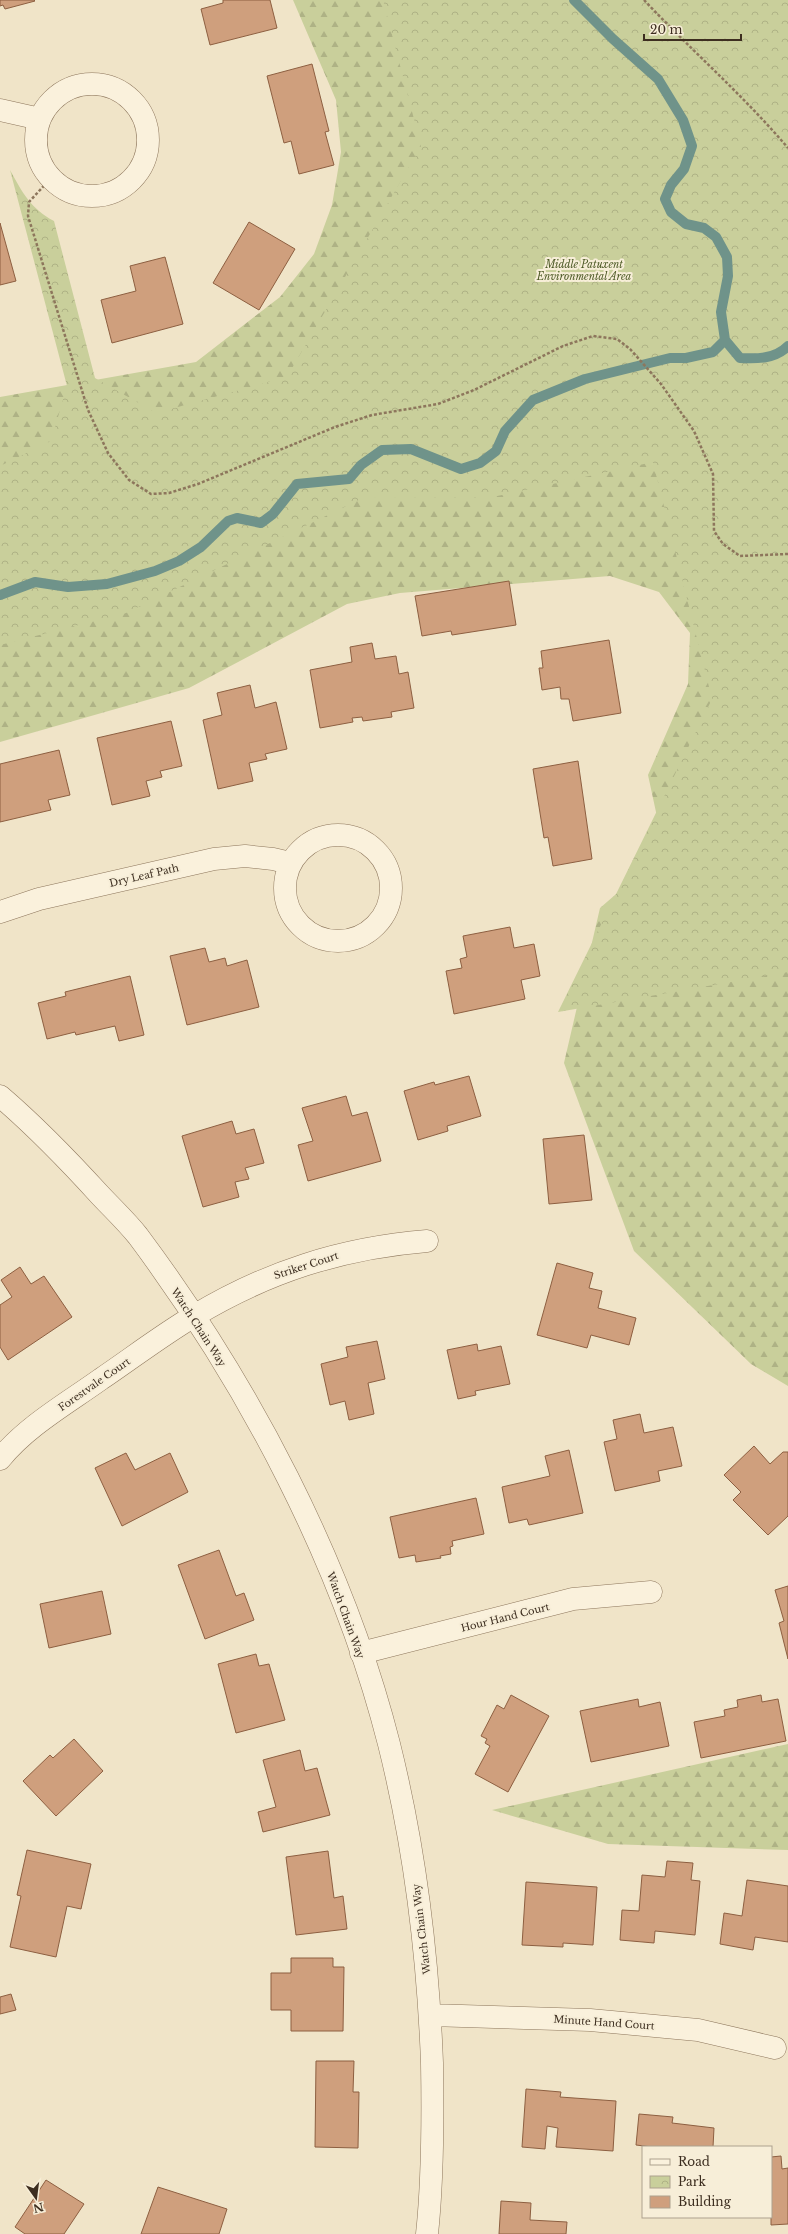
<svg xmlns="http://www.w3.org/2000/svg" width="788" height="2234" font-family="'Libre Baskerville',serif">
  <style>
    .forest { fill: url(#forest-firs) }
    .park { fill: url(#park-crowns) }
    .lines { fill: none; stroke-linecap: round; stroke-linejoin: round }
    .stream { stroke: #6f938a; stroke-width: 10 }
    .building { fill: #cf9f7d; stroke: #8d5f41 }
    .minor-casing { stroke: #8d765c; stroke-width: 23 }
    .path { stroke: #8d765c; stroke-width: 2.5; stroke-dasharray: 3 2; stroke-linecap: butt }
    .minor { stroke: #faf1dc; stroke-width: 22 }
    .labels { text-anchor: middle; stroke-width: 4; stroke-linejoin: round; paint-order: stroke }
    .park-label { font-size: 10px; font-style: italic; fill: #4d5a26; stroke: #f7eed8 }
    .street-label { font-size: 10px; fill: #3d2e20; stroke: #f7eed8 }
  </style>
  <defs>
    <pattern id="forest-firs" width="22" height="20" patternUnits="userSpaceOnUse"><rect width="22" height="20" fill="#c9cf9b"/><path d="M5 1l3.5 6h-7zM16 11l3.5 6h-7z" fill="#aeb285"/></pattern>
    <pattern id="park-crowns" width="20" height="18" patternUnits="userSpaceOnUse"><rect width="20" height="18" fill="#c9cf9b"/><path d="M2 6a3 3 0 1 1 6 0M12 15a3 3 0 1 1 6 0" fill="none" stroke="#aeb285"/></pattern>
  </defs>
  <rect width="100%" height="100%" fill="#f0e4c8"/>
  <!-- forest -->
  <path class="forest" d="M293,0H788V1386L751,1364L634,1251L564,1063L600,908L638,875L659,826L648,775L688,684L690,633L659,592L610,576L400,593L347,604L189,688L0,742V397L196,362L280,297L314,254L332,205L341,152L336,100Z
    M788,1744V1850L608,1844L492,1810Z"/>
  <!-- park -->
  <path class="park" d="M383,0H788V972L558,1012L712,699L653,462L488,498L365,497L126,613L0,645V466L51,441L67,386L10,170C22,192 31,209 54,221L95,378L156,413L287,377L421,146Z"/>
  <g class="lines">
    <!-- stream -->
    <path class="stream" d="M574,0L613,39L658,79L683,120L692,146L684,169L671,185L665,199L671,212L686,224L704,228L716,237L727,257L728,276L721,312L725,340L740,358C757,359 775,359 788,346
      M0,595L35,582L68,587L107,584L155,571L179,561L201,547L228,521L237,518L261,523L273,514L297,484L349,479L361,465L382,450L411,449L461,469L480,463L496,451L505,431L533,400L585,379L670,358H686L713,352L725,340"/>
  </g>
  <!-- building -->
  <path class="building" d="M0,0H34L35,1L5,9L3,5L0,6Z
    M223,0H270L277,28L210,45L201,9L223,3Z
    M312,64L329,131L325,132L334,165L299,174L291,141L284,143L267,76Z
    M249,222L295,249L259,310L213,283Z
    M0,223L16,281L0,285Z
    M165,257L183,324L112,343L101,300L136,291L130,266Z
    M509,581L516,625L452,635L451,631L422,636L415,596Z
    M609,640L621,713L573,721L569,699H561L560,687L542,690L539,668H543L541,651Z
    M372,643L375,659L396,656L399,674L408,672L414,708L391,712L392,717L363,721L362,717L352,718L353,722L320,728L310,670L352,662L350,647Z
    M250,685L255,708L276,702L287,749L265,754L267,759L249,763L253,781L218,789L203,720L222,715L217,693Z
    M171,721L182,766L160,771L162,777L146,781L150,796L112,805L97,738Z
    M59,750L70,795L48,800L51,810L0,822V764Z
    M578,761L592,859L553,866L548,837L544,838L533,769Z
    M510,927L514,948L534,944L540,976L521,980L525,999L454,1014L446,971L462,968L460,959L467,957L463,936Z
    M205,948L209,962L225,958L227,966L247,960L259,1007L187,1025L170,956Z
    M130,976L144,1035L119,1041L115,1026L76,1035L75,1032L47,1039L38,1003L66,996L65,992Z
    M469,1076L481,1116L447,1126L448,1131L418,1140L404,1091L434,1082L435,1085Z
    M346,1096L352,1116L367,1112L381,1161L308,1181L298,1145L313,1141L302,1108Z
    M232,1121L236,1134L254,1129L264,1163L245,1168L249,1179L235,1182L239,1197L203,1207L182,1136Z
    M584,1135L592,1200L549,1204L543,1139Z
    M557,1263L593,1273L589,1288L602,1291L598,1308L636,1318L629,1345L591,1335L587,1348L537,1335Z
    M20,1267L31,1284L44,1276L72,1317L8,1360L0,1347V1305L12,1297L1,1280Z
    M377,1341L385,1379L368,1383L374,1414L349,1420L345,1401L330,1405L321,1364L348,1357L346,1347Z
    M477,1344L478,1351L501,1346L510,1384L475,1391L476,1395L458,1399L447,1350Z
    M640,1414L644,1433L673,1427L682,1466L658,1471L660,1481L615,1491L604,1442L617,1439L613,1420Z
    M754,1446L770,1464L783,1452H788V1516L768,1535L733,1500L741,1492L724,1475Z
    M569,1450L583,1513L529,1525L527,1519L509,1523L502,1487L550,1476L545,1456Z
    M126,1453L135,1470L170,1453L188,1492L122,1526L95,1468Z
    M476,1498L484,1534L452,1541L453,1546L450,1547L451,1554L440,1556L441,1558L416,1562L415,1555L399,1558L390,1517Z
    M219,1550L236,1596L244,1593L254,1620L205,1639L178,1565Z
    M788,1586V1659L779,1623L784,1621L775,1590Z
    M102,1591L111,1634L49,1648L40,1604Z
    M256,1654L259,1666L269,1664L285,1720L236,1733L218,1664Z
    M511,1695L549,1716L508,1792L475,1774L490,1746L485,1743L487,1739L481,1736L497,1705L504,1709Z
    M761,1695L762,1702L778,1699L786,1741L701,1758L694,1722L725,1716L724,1710L738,1707L737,1700Z
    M638,1699L639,1707L660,1702L669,1746L591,1762L580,1711Z
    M74,1739L103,1771L56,1816L23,1781L50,1755L53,1758Z
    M300,1750L305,1771L317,1768L330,1815L263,1832L258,1812L276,1807L263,1760Z
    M27,1850L91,1864L81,1909L67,1906L56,1957L10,1947L21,1896L17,1895Z
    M328,1851L334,1898L343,1896L347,1929L296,1935L286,1857Z
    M667,1861L693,1863L691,1880L700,1881L695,1935L655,1931L654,1943L620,1940L622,1910L639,1911L642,1875L665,1877Z
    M747,1880L788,1886V1942L755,1937L753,1950L720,1944L724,1913L742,1916Z
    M526,1882L597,1887L593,1945L563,1943V1947L522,1945Z
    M291,1958H333V1967H344L343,2031H291V2010H271V1973H291Z
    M11,1994L16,2010L0,2014V1997Z
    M316,2061H354L353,2092H359L358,2148L315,2147Z
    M526,2089L561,2092L560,2097L616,2101L613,2151L556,2147L558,2128L547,2126L545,2149L522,2147Z
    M639,2114L673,2117L672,2123L714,2128L713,2147H652L636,2145Z
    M781,2156L782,2169L788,2168V2224L771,2225V2157Z
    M46,2180L84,2204L64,2234H25L15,2227Z
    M158,2187L227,2209L219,2234H141Z
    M501,2201L531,2203L530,2220L567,2222L566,2234H499Z"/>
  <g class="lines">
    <!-- minor casing -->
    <g class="minor-casing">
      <path id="minor" d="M36 140a56 56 0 1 1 112 0a56 56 0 1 1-112 0Z
        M0,110L40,119
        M285 888a53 53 0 1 1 106 0a53 53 0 1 1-106 0Z
        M0,912L39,899L214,859L245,856L273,859L290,863
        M0,1096C35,1126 68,1160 99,1194C112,1208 126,1221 138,1236C249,1385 343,1563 389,1744C415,1848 428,1956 432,2063C433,2120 433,2178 427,2234
        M0,1459C27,1426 66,1404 101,1379C132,1358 162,1335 194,1316C267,1272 341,1248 427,1241
        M361,1653L573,1599L651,1592
        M430,2015L590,2020L698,2030L775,2048"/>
    </g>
    <!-- path -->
    <path class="path" d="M644,0C691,50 743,95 788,148
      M51,178L29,202L28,216L88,410L108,453L129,480L151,494L169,493L198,484L335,427L372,415L438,404L474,390L563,346L593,336L617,339L630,349L661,384L694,431L713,474L714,531L723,544L740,556L788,554"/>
    <!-- minor -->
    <use href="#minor" class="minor"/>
  </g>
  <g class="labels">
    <!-- park labels -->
    <g class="park-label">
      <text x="584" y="268">Middle Patuxent<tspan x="584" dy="12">Environmental Area</tspan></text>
    </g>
    <!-- street labels -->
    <g class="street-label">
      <text transform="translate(144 875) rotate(-13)" y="4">Dry Leaf Path</text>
      <text transform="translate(306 1265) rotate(-18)" y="4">Striker Court</text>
      <text transform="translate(199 1327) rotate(57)" y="4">Watch Chain Way</text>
      <text transform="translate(94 1384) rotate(-35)" y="4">Forestvale Court</text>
      <text transform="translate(346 1615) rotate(70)" y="4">Watch Chain Way</text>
      <text transform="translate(505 1617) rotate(-14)" y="4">Hour Hand Court</text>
      <text transform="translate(421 1929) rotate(-97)" y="4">Watch Chain Way</text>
      <text transform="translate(604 2022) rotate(4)" y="4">Minute Hand Court</text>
    </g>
  </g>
  <!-- legend -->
  <rect x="642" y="2146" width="130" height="72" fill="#f7eed8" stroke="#ada18e"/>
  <rect x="650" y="2159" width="20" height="6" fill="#faf1dc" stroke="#ada18e"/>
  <text x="678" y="2166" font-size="12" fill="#3d2e20">Road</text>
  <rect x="650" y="2176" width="20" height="12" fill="url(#park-crowns)" stroke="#ada18e"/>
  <text x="678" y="2186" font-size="12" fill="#3d2e20">Park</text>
  <rect x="650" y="2196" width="20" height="12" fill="#cf9f7d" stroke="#ada18e"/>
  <text x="678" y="2206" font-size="12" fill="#3d2e20">Building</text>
  <!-- north arrow -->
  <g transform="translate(36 2198) rotate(166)" stroke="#f7eed8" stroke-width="3" paint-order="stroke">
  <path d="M0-3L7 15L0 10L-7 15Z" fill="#3d2e20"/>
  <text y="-6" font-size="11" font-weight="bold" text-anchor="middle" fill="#3d2e20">N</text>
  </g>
  <!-- scale -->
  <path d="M644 34v6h97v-6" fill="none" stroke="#3d2e20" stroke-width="2"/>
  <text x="650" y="34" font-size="12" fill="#3d2e20" stroke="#f7eed8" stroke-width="3" paint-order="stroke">20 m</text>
</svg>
